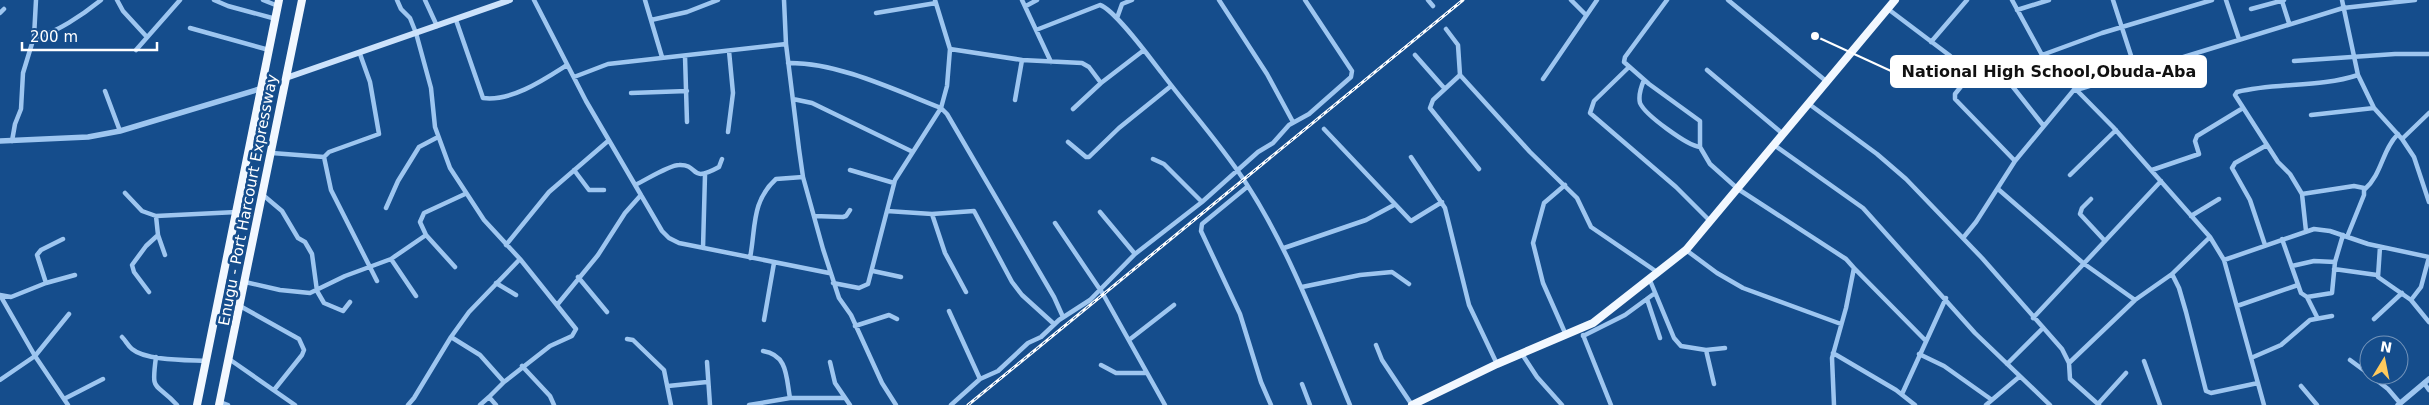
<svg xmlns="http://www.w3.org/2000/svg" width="2429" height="405" font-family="'DejaVu Sans',sans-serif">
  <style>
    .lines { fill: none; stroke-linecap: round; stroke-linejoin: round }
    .minor { stroke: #9ec6f0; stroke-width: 4.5 }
    .tertiary { stroke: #9ec6f0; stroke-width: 5.5 }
    .secondary { stroke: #cce2fb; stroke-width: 6 }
    .trunk { stroke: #f2f8ff; stroke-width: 8 }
    .rail-casing { stroke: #fff; stroke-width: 3 }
    .rail { stroke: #154d8c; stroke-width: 1; stroke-dasharray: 4; stroke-linecap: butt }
    .labels { text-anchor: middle; stroke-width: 5; stroke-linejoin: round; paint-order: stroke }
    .street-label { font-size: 15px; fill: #fff; stroke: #154d8c }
    .leader { fill: none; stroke: #fff; stroke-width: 2 }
    .callout-dot { fill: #fff; stroke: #154d8c; stroke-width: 2 }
    .callout { fill: #fff; stroke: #fff; stroke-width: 2 }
    .callout-label { font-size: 16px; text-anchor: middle; font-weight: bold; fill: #111 }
  </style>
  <rect width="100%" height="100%" fill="#154d8c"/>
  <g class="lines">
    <!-- minor -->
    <path class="minor" d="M117,0L123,11L146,36
      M214,0L228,6L276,19
      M263,0L278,6
      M397,0L401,9L410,18L416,33L431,88L435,127L450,168L484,220L520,259L576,329L572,336L550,346L504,382
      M425,0L437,26
      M534,0L586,101L662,231L669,238L679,243L829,273
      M645,0L662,57
      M784,0L786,44L799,149L803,177L823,249L839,298L851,315L882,383L896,405
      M1022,0L1051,62
      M1219,0L1267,74L1293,122
      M1428,0L1433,6
      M1571,0L1586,15
      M1667,0L1625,57L1624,62L1649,84L1700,121V147L1710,164L1738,189L1846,259L1854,268L1846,308L1832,358L1834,405
      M1728,0L1826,81
      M2012,0L2042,55L2113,127L2210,237L2224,260L2264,405
      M2113,0L2136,71
      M2226,0L2239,39
      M2342,0L2358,75L2374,108L2402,139L2414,157L2429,202
      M2282,1L2289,23
      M1026,6L1037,0
      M1888,9L1949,55L1960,65L1967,79L1955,94V99L2015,161
      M2251,9L2284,0
      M2017,10L2049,0
      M0,13L4,9
      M876,13L936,3
      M1117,18L1122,4L1132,0
      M456,20L483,98C511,102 545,79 567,65
      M651,20L687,12L718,0
      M190,28L269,50
      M1446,29L1458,45L1460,75L1530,152L1577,198L1591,227L1657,272
      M1036,30L1100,5C1115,10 1150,58 1161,72C1188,108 1219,142 1244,180C1290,250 1318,328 1350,405
      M34,37C54,35 85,13 101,0
      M1931,42L1967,0
      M950,49L1022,60L1082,63L1089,67L1101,83
      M136,50L180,0
      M1415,55L1445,89
      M2042,55L2102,33L2212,0
      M685,56L687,122
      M2294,61L2395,54H2429
      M788,63C837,62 895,90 941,108L947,114L1054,297L1063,317
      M1994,63L2043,125
      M1629,67L1594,101L1590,113L1676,187L1710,221
      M1707,70L1783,134
      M1460,75L1433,100L1430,108L1479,169
      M574,77L608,64L786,44
      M1543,79L1597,0
      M1644,80C1641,87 1638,95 1640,103C1645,115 1688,146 1700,147
      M105,91L120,131
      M631,93L687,91
      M793,99L812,103L913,152
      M1015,100L1022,60
      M1809,104L1877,154L1906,179L1982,258L2062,349L2069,363L2070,379L2099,405
      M1073,109L1101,83L1144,50
      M2311,115L2374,108
      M1324,129L1411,221L1442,202
      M728,132L733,93L729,51
      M2402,139L2429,113
      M12,141L15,124L21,109L23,73L34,37L36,0
      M1068,142L1086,157H1089L1119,128L1171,86
      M1774,145L1863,208L1975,333L2050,405
      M272,153L324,157L329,152L379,134L370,82L360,54
      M324,157L331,190L377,281
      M1411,157L1445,208L1469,305L1497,364
      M1153,159L1164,164L1202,202
      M574,170L589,190H604
      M850,170L894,183
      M2152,170L2199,154L2195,141L2197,136L2243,108
      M2070,175L2116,130
      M635,185C646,180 669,165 679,165C700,164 688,184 719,167L722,159
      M1565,185L1544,203L1533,243L1543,283L1566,335
      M1247,187L1202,224L1201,231L1240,314L1261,382L1271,405
      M1998,189L2083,263L2135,300
      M2365,189C2382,174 2382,150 2398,134
      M125,193L142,211L156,216L237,212
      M2302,194L2354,186L2364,188V195L2347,237
      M263,195L282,211L298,238L305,242L312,254L317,291L324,303L343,311L350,302
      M2091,199L2082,208L2080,214L2105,241
      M386,208L398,181L419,147L438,137
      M887,211L932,214L974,211L1012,282L1022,295L1054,324
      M1100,212L1135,254
      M932,214L945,253L966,292
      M156,216L158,235L165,255
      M814,216L843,217L846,216L850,210
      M2191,216L2219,199
      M1055,223L1103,294L1165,405
      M2306,231L2302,194L2290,174L2278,162L2235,95L2237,92C2277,82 2319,88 2358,75
      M1963,238L1976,222L2015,161L2073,91L2343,8L2415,0
      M2282,239L2301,293L2307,297L2317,317
      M506,245L549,192L608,141
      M2265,245L2250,200L2232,168L2235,163L2267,145
      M2380,247L2378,277L2411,300L2429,322
      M703,248L705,175
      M1284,248L1366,220L1394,205
      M1686,250L1717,273L1743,288L1841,324
      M750,258C756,227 751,202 776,179L803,177
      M391,259L416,296
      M2224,260L2314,229L2330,231L2368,244L2429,257
      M2292,266L2314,261L2335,262
      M455,267L426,235L420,222L424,213L465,194
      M1854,268L1925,340
      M2334,269L2377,275
      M873,271L901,277
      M2172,274L2179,288L2186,312L2206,391L2211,393L2258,383
      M578,277L607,312
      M1649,278L1674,338L1681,346L1706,350L1725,348
      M245,282L280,290L310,293L345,276L391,259L426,235
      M46,283L37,255L41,250L63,239
      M496,283L516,295
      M833,283L859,288L868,284L895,180L941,108L947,86L950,49L935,0
      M1302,287L1360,275L1392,272L1409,284
      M149,292L134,272L132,265L146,246L158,235
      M0,295L35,356L68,405
      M0,295L11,297L46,283L75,275
      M2307,297L2332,293L2335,262L2343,235
      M1647,299L1660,338
      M2411,300L2421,287L2429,257
      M557,305L598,255L625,213L641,195
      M240,306L299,339L304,350L302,355L274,390
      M2237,306L2298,285
      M949,311L980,379
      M2033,318L2161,181
      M2374,319L2402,293
      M764,320L774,263
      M855,326L889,315L897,319
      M1583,335L1611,405
      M1583,336L1625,315L1655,293
      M122,337C126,341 128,346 132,349C146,361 189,360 206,361
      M451,337L480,355L504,382L489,397L496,405
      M627,339L633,340L664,370L671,405
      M1129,340L1174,305
      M1376,345L1382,360L1412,405
      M1706,350L1714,384
      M763,351C788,355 786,377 790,398
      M1833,353L1896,390L1915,405
      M1522,354L1537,377L1562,405
      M1919,354L1944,366L1992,400
      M156,357C151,394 155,381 177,405
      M2251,358L2281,345L2310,320L2332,316
      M229,359L295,405
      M2350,360L2369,374
      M2144,361L2160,405
      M707,362L710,405
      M830,362L835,383L850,405
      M2069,363L2135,300L2172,274L2210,237
      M2007,364L2043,328
      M1101,365L1116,373H1147
      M522,366L550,396L554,405
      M2370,375L2388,389L2400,403
      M0,380L35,356L69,314
      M2424,383L2429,390
      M1302,384L1310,405
      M668,386L707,382
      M2301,386L2317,405
      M1902,394L1946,298
      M64,399L103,379
      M220,402L228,405
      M2098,404L2126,373
      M408,405L414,398L451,337L469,312L520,259
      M480,405L489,397
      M749,405L790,398H845
      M951,405L980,379L998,371L1028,343L1041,337L1059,320L1090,300L1135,254L1202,202L1258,152L1273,143L1289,125L1309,114L1351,77L1352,71L1305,0
      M1986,405L2019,377"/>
    <!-- tertiary -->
    <path class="tertiary" d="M0,141L88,137L120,131L263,88
      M2398,405L2429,379"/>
    <!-- secondary -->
    <path class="secondary" d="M286,78L510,0"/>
    <!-- trunk -->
    <path class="trunk" d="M197,405L279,0
      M219,405L302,0
      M1412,405L1497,364L1593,323L1686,250L1895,0"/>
    <!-- rail casing -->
    <g class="rail-casing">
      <path id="rail" d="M968,405L1463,0"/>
    </g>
    <!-- rail -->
    <use href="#rail" class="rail"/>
  </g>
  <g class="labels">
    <!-- street labels -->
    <g class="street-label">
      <text transform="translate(248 200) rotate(-79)" y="5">Enugu - Port Harcourt Expressway</text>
    </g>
  </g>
  <!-- callouts -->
  <path class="leader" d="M1815 36L1891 71"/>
  <circle class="callout-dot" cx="1815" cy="36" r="5"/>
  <rect class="callout" x="1891" y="56" width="315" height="31" rx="5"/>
  <g class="callout-label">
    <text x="2049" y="77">National High School,Obuda-Aba</text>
  </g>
  <!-- north arrow -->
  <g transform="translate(2384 360) rotate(10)"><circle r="24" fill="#154d8c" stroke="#7394ba"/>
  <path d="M0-4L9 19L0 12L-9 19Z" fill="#ffca5c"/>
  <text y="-8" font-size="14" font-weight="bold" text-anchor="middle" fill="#ffffff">N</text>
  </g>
  <!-- scale -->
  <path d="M22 42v8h135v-8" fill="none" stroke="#ffffff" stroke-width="2.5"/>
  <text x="30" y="42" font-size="15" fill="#ffffff" stroke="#154d8c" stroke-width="4" paint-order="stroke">200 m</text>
</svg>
